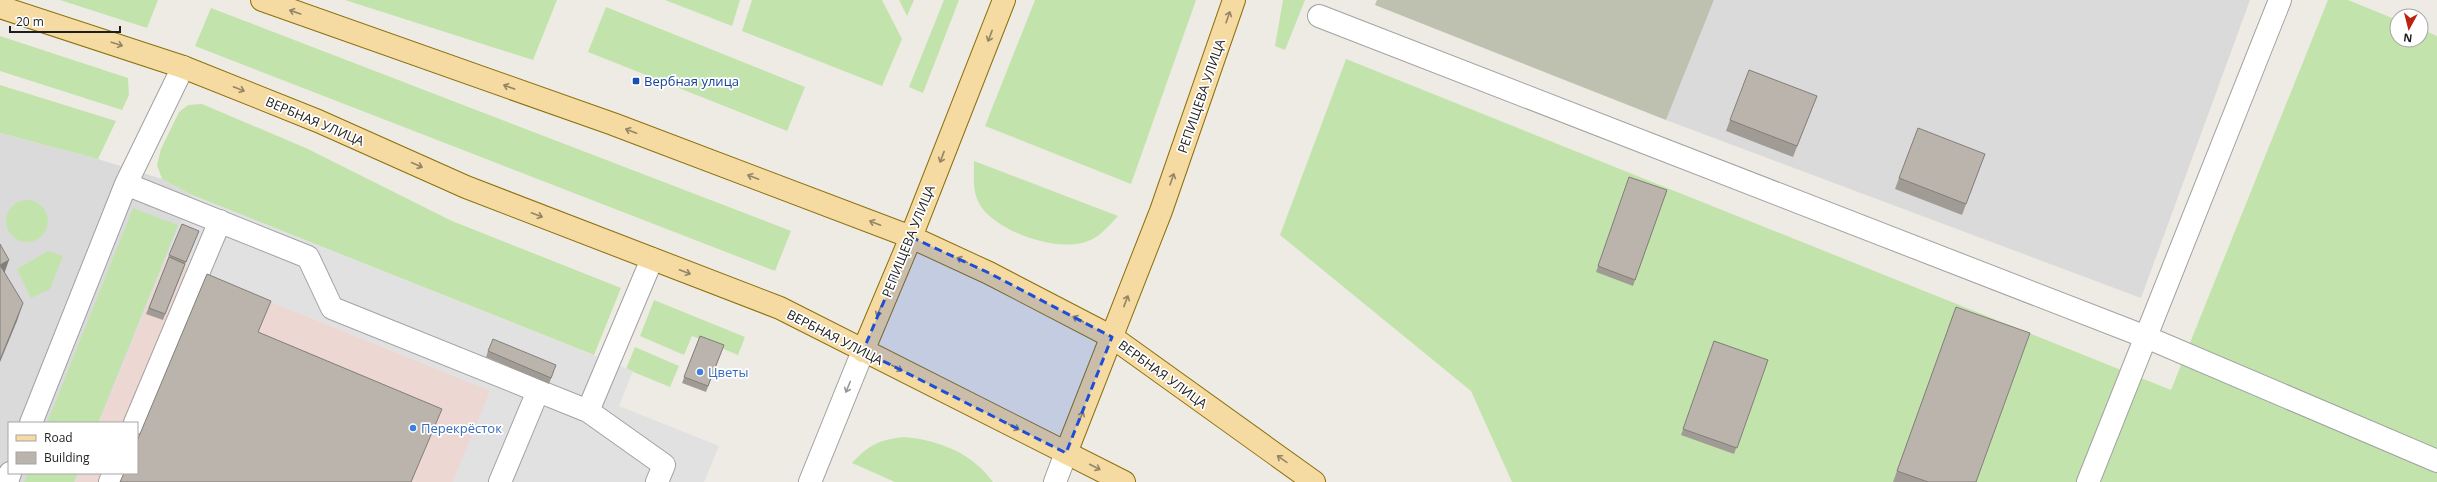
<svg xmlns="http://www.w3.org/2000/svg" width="2437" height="482" font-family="'Open Sans',sans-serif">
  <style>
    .residential { fill: #dbdada }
    .commercial { fill: #edd7d3 }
    .construction { fill: #bfc1b0 }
    .grass { fill: #c2e4ac }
    .parking { fill: #e1e1e1 }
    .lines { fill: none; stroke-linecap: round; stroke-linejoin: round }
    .minor-casing { stroke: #a1a1a1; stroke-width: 24 }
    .major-casing { stroke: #8b6f0a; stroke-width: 24 }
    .minor { stroke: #fff; stroke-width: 22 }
    .major { stroke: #f5daa1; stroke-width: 22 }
    .wall { fill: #a09b95 }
    .shaded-wall { fill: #827e79 }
    .building { fill: #bab4ad; stroke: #827e79 }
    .oneway { stroke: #948566 }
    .oneway2 { stroke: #999 }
    .marked { fill: #1d4ed8; fill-opacity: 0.2; stroke: #1d4ed8; stroke-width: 3; stroke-dasharray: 8 5; stroke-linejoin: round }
    .transit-dot { fill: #1a4fb4; stroke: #fff; stroke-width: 1.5 }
    .shop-dot { fill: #3f7fe0; stroke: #fff; stroke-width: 1.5 }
    .labels { text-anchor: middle; stroke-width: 3.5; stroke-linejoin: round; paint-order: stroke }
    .transit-label { font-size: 13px; fill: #164399; stroke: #fff; text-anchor: start }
    .street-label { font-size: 13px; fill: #1d1d1d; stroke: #fff }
    .shop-label { font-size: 13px; fill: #366cbe; stroke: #fff; text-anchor: start }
  </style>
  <rect width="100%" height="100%" fill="#edebe3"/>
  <!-- residential -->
  <path class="residential" d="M1714,0H2250L2141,298L1666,120Z
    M0,133L98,159L162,179L192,195L99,423H9V473H79L75,482H0Z"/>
  <!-- commercial -->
  <path class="commercial" d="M166,259L491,391L453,482H75L79,473H137V423H99Z"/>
  <!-- construction -->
  <path class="construction" d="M1377,0H1714L1666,120L1375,5Z"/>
  <!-- grass -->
  <path class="grass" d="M60,0H158L147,28Z
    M345,0H557L533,60Z
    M665,0H740L732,26Z
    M752,0H882L902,39L882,86L742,31Z
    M899,0H914L907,16Z
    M944,0H959L923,93L909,87Z
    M1035,0H1196L1131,184L985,126Z
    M1283,0H1305L1285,50L1275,46Z
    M2328,0H2348L2397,20V40H2421V29L2437,36V482H1512L1471,391L1280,235L1346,59L2171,390Z
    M606,7L805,87L787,131L588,52Z
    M211,8L791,231L775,271L195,46Z
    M0,36L128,78L129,95L122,110L0,71Z
    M0,85L116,121L98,159L0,133Z
    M202,104L308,149L452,221L621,288L594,355L192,195L162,179L157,165L161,149L179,112L188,105Z
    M974,161L1118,216C1109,226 1099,238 1085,242C1056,252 997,232 980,205C972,192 974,176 974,161Z
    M6 221a21 21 0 1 1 42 0a21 21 0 1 1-42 0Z
    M133,208L178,225L98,423H47Z
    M48,251L63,256L50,289L31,298L17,269Z
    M654,300L745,337L738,355L692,336L684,355L640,336Z
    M635,347L679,366L670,387L626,369Z
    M904,437C939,440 972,453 993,482H895L852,463C869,445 878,440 904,437Z
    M28,473H77L74,482H24Z"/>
  <!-- parking -->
  <path class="parking" d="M192,195L633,371L619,406L719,446L704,482H453L490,391L166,259Z"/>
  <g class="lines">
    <!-- minor casing -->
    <g class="minor-casing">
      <path id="minor" d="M1319,16L2146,337L2437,461
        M126,184L308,257L332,308L588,411L652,259
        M588,411L664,465L657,482
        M31,423L126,184L183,67
        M135,423L220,221
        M7,482L10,473
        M110,482L114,473
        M500,482L538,391
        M810,482L863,351
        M1055,482L1066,453
        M2088,482L2280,0"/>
    </g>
    <!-- major casing -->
    <g class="major-casing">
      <path id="major" d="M262,0L613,124L911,237L989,273L1112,337L1314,482
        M0,7L183,67L318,121L466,187L780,308L1124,482
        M863,351L911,237L1004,0
        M1066,453L1161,211L1234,0"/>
    </g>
    <!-- minor -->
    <use href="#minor" class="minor"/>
    <!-- major -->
    <use href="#major" class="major"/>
  </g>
  <!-- wall -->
  <path class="wall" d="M1817,96L1793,157L1726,131L1730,120Z
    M1985,154L1962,215L1895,189L1899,178Z
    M1629,177L1667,190L1633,286L1596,272Z
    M196,237L163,320L146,314L167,262V261L169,255Z
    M1956,307L1976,482H1893Z
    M700,336L724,345L706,392L682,383Z
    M1714,341L1768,360L1734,454L1681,435Z
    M488,351L554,371L549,384L486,357Z"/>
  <!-- shaded-wall -->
  <path class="shaded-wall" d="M9,260L3,277L0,265Z
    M23,303L17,321L0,362V360Z"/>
  <!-- building -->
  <path class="building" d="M1749,70L1817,96L1797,146L1730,120Z
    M1918,128L1985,154L1966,204L1899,178Z
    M1629,177L1667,190L1635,280L1598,266Z
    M182,224L199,231L186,262L169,255Z
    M0,244L9,260L0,265L23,303L0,360Z
    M169,257L185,264L165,314L149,308Z
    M207,274L271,301L258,332L442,409L411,482H120L124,473H137V441Z
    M1956,307L2030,333L1976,482H1928L1897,471Z
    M700,336L724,345L708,386L684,377Z
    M493,339L556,365L551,378L488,351Z
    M1714,341L1768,360L1737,448L1683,429Z"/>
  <!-- one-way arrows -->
  <defs><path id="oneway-shaft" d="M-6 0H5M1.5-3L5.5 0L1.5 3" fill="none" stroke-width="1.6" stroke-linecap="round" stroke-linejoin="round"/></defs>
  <g class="oneway">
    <use href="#oneway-shaft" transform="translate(295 12) rotate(-161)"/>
    <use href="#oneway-shaft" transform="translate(1228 17) rotate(-71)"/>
    <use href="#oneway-shaft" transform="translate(990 36) rotate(111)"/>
    <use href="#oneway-shaft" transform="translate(117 44) rotate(18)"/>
    <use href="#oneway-shaft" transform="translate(509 87) rotate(-160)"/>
    <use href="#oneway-shaft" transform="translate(239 89) rotate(22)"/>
    <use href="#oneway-shaft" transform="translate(631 131) rotate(-159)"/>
    <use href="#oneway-shaft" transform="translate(942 157) rotate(111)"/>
    <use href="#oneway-shaft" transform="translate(417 165) rotate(24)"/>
    <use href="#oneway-shaft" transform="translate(753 177) rotate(-159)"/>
    <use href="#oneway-shaft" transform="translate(1172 179) rotate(-71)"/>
    <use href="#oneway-shaft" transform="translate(537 215) rotate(21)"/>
    <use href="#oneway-shaft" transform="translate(875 223) rotate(-159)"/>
    <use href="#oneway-shaft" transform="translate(962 260) rotate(-155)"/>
    <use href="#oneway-shaft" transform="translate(685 272) rotate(21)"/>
    <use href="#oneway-shaft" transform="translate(1126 301) rotate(-69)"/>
    <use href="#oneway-shaft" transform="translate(879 311) rotate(113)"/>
    <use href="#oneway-shaft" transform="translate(1078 319) rotate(-152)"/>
    <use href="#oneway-shaft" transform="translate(897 368) rotate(27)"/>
    <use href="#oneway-shaft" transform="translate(1081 417) rotate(-68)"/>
    <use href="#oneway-shaft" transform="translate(1014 427) rotate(27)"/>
    <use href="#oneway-shaft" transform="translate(1282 459) rotate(-145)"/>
    <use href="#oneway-shaft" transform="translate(1095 467) rotate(27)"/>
  </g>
  <use class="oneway2" href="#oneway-shaft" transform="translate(848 387) rotate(112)"/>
  <!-- marked area -->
  <path class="marked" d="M911,237L989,273L1112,337L1066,453L863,351Z"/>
  <!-- markers -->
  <rect class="transit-dot" x="632" y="77" width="8" height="8" rx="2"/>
  <g class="shop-dot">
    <circle cx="700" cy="372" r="4"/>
    <circle cx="413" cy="428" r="4"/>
  </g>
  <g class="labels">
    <!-- transit labels -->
    <g class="transit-label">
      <text x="644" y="86">Вербная улица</text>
    </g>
    <!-- street labels -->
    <g class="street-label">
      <text transform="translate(1201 96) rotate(-71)" y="5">РЕПИЩЕВА УЛИЦА</text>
      <text transform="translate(315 121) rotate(23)" y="5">ВЕРБНАЯ УЛИЦА</text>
      <text transform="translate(908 241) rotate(-68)" y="5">РЕПИЩЕВА УЛИЦА</text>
      <text transform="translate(835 337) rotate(27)" y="5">ВЕРБНАЯ УЛИЦА</text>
      <text transform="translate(1163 374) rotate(36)" y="5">ВЕРБНАЯ УЛИЦА</text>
    </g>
    <!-- shop labels -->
    <g class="shop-label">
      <text x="708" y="377">Цветы</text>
      <text x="421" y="433">Перекрёсток</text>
    </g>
  </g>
  <!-- legend -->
  <rect x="8" y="422" width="130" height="52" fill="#ffffff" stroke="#a5a5a5"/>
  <rect x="16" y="435" width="20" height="6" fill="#f5daa1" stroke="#a5a5a5"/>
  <text x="44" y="442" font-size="12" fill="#1d1d1d">Road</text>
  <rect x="16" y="452" width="20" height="12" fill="#bab4ad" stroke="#a5a5a5"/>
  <text x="44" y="462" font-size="12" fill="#1d1d1d">Building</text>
  <!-- north arrow -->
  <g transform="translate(2409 28) rotate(187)"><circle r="19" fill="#ffffff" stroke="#a5a5a5"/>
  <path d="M0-3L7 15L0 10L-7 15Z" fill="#bc220e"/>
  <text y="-6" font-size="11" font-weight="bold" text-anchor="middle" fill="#1d1d1d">N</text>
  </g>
  <!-- scale -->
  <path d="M10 26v6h110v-6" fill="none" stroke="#1d1d1d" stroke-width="2"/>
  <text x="16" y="26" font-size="12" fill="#1d1d1d" stroke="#ffffff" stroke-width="3" paint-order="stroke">20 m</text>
</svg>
